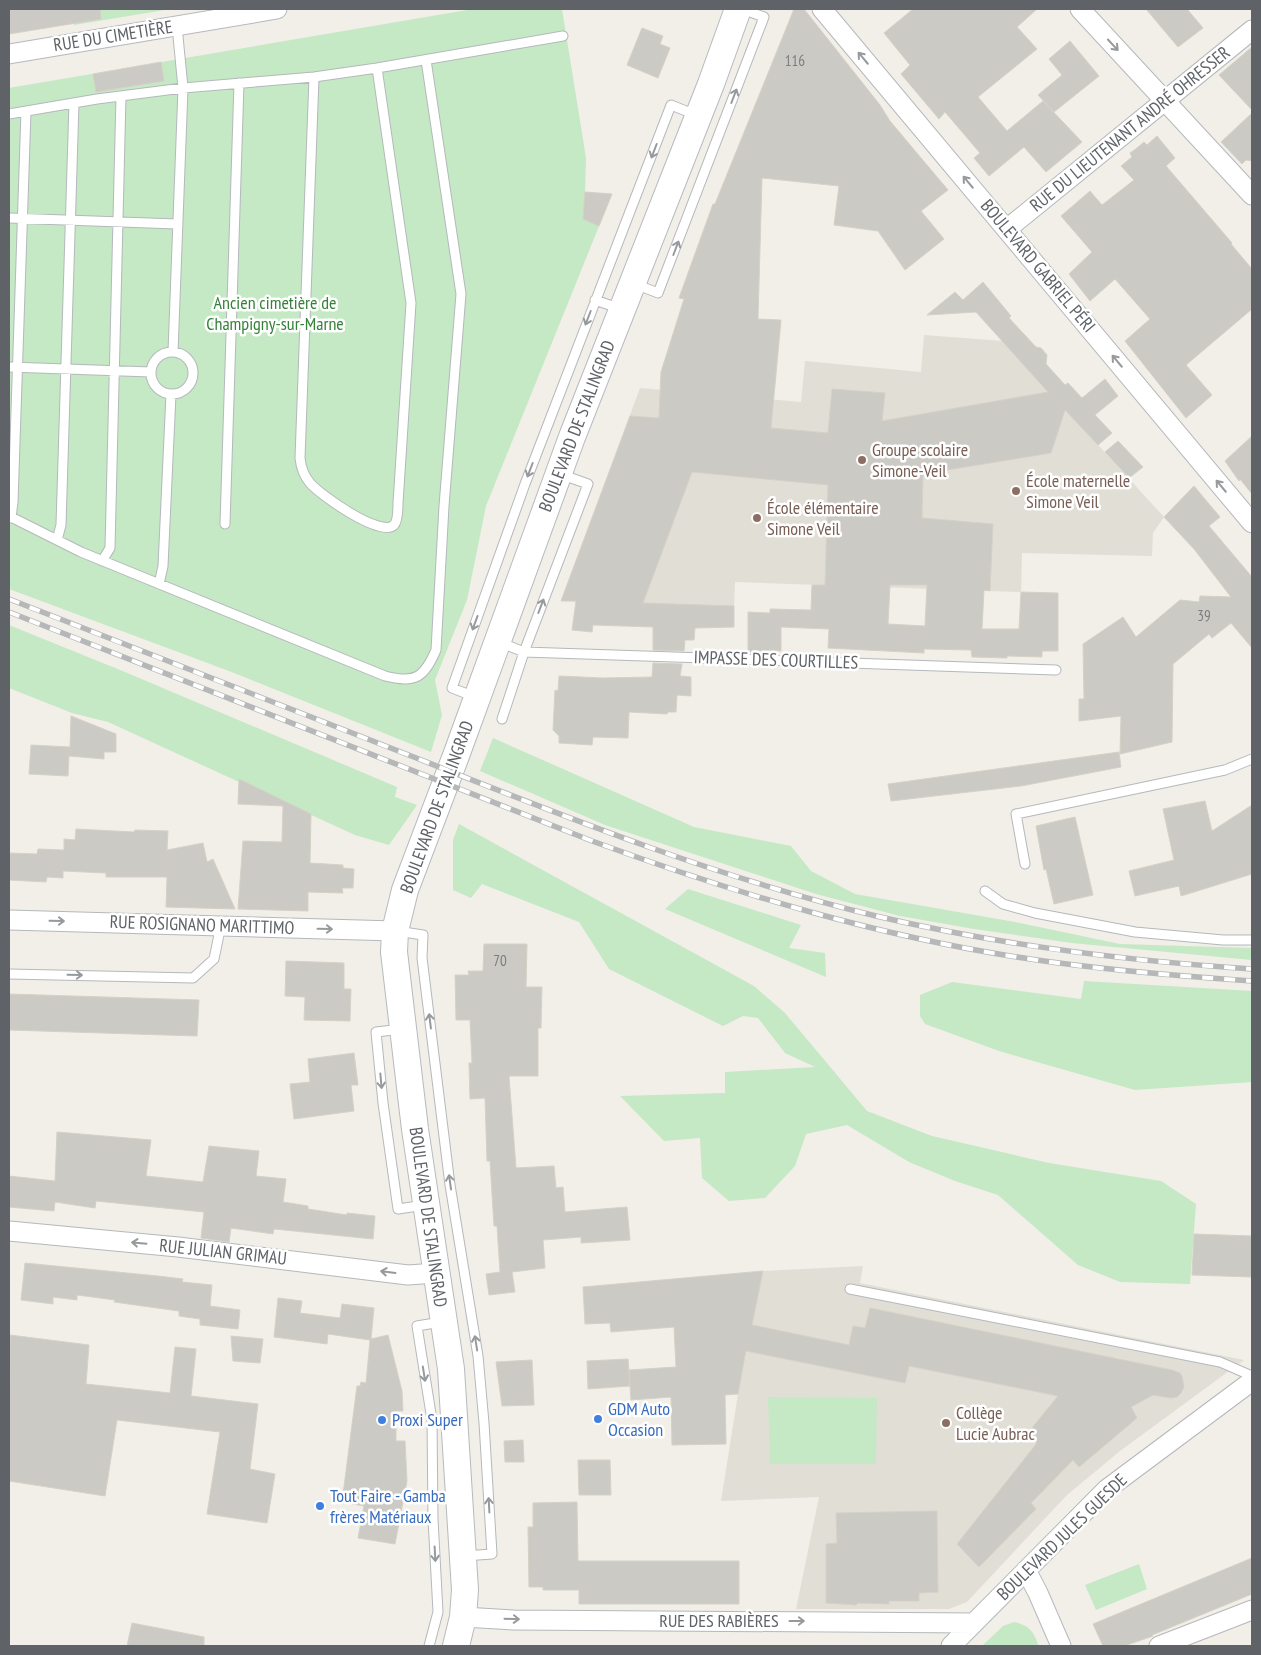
<svg xmlns="http://www.w3.org/2000/svg" width="1261" height="1655" font-family="'PT Sans Narrow',sans-serif">
  <style>
    .education { fill: #e1ded6 }
    .green { fill: #c5e8c5 }
    .building { fill: #cccac5; stroke: #d6d1c6; fill-rule: evenodd }
    .lines { fill: none; stroke-linecap: round; stroke-linejoin: round }
    .lane-casing { stroke: #b5b8bc; stroke-width: 11 }
    .street-casing { stroke: #b5b8bc; stroke-width: 21 }
    .secondary-casing { stroke: #b6babf; stroke-width: 28 }
    .lane { stroke: #fff; stroke-width: 9 }
    .street { stroke: #fff; stroke-width: 19 }
    .secondary { stroke: #fff; stroke-width: 26 }
    .rail-casing { stroke: #b6b7b8; stroke-width: 5.5 }
    .rail { stroke: #fff; stroke-width: 4; stroke-dasharray: 11; stroke-linecap: butt }
    .oneway { stroke: #979a9d }
    .education-dot { fill: #8d6e63; stroke: #fff; stroke-width: 2 }
    .shop-dot { fill: #3f7fe0; stroke: #fff; stroke-width: 2 }
    .labels { text-anchor: middle; stroke-width: 5; stroke-linejoin: round; paint-order: stroke }
    .number-label { font-size: 15px; fill: #7a7d7f }
    .street-label { font-size: 18px; fill: #5f6368; stroke: #fff }
    .park-label { font-size: 18px; fill: #348238; stroke: #fff }
    .education-label { font-size: 18px; fill: #785e54; stroke: #fff; text-anchor: start }
    .shop-label { font-size: 18px; fill: #366cbe; stroke: #fff; text-anchor: start }
  </style>
  <rect width="100%" height="100%" fill="#f1efe8"/>
  <!-- education -->
  <path class="education" d="M924,335L1003,341L1164,517L1153,533L1152,556L1022,553L1021,592L735,582L734,606L561,601L640,388L801,402L805,361L921,372Z
    M863,1266L860,1283L1244,1360L1120,1451L1067,1495L967,1602L949,1609H796L819,1497L721,1501L738,1394L763,1271Z"/>
  <!-- green -->
  <path class="green" d="M71,9H171L74,25Z
    M473,9H562L586,158L585,192L612,194L486,506L467,600L435,680L442,715L431,752L229,671L9,589V88Z
    M9,625L125,672L397,787L395,797L417,805L389,845L355,835L108,722L72,713L9,688Z
    M493,738L694,827L791,846L811,871L855,894L1015,922L1120,944L1252,948V960L1072,943L974,929L900,916L816,894L605,825L480,771Z
    M459,824L754,986L785,1013L867,1111L932,1136L1049,1163L1161,1181L1196,1204L1190,1284L1120,1282L1078,1265L998,1195L955,1181L909,1162L847,1125L806,1134L795,1166L765,1198L729,1201L702,1178L700,1138L664,1141L620,1096L725,1093V1072L815,1067L785,1053L758,1018L743,1016L723,1026L609,969L579,922L482,884L471,898L453,890V840Z
    M688,889L801,925L789,948L825,953L826,977L665,909Z
    M1084,981L1252,991V1082L1135,1090L999,1051L925,1024L920,1016V995L952,982L1081,999Z
    M768,1397L877,1398L876,1464H770Z
    M1139,1564L1147,1589L1096,1610L1085,1585Z
    M1014,1622C1030,1626 1033,1631 1039,1646H982L1003,1626Z"/>
  <!-- building -->
  <path class="building" d="M9,9H100L101,19L9,34Z
    M794,9H804L880,105L890,121L948,190L921,211L944,239L905,270L878,231L834,225L839,186L762,178L758,319L781,320L771,428L828,433L832,389L885,393L882,421L1048,392L976,312L927,315L955,292L963,300L983,282L1011,316L1009,318L1036,347L1041,348L1047,355L1046,364L1065,385L1068,383L1082,398L1105,379L1118,396L1095,415L1112,433L1098,445L1065,410L1051,453L923,474L922,518L993,524L990,591L984,590L982,629H1019L1021,592L1058,593V651H1042V657L1007,656V658L972,657L971,650L924,649V653L828,648L829,629L781,627V651L769,650V654L748,653V612L770,613V609L811,610L812,585H825L828,485L692,472L643,603L734,606V627L695,628L694,640H685L684,651L653,650V627L593,625L592,632L572,630L576,601H561L630,416L659,418L661,372L684,299L679,298L713,204H715ZM890,585H927L925,626L888,624Z
    M913,9H1037L1017,27L1037,49L978,97L1007,131L1043,101L1082,142L1046,172L1024,147L989,176L974,158L980,153L945,112L939,119L901,74L910,65L884,33Z
    M1146,9H1187L1203,28L1178,47Z
    M642,28L663,36L660,44L670,48L658,78L627,65Z
    M1070,41L1099,76L1054,112L1038,95L1062,75L1049,59Z
    M1252,47V110L1219,75Z
    M161,62L164,81L96,92L93,74Z
    M1252,113V161L1246,160L1242,164L1221,142Z
    M1157,136L1175,158L1166,166L1232,243L1231,244L1252,269V309L1186,365L1212,395L1186,418L1125,341L1150,319L1115,279L1090,301L1069,274L1092,252L1061,216L1090,191L1102,205L1134,180L1121,166L1132,157L1130,153L1137,148L1144,142L1147,145Z
    M585,192L612,194L599,226L583,219Z
    M1252,436V494L1240,479L1239,481L1225,461Z
    M1118,441L1143,467L1129,478L1105,452Z
    M1194,486L1220,517L1209,526L1252,577V648L1231,623L1212,638L1209,634L1173,664L1172,742L1120,754L1121,716L1079,721V699H1084L1083,644L1123,617L1136,637L1180,600L1199,602L1200,596L1231,597L1194,549L1164,517Z
    M653,663L682,664L680,676L691,677V696L677,695L676,712H668L667,714L629,712L628,738L593,737L592,745L559,743V736L553,730L555,690L558,691L559,676L603,678L652,677Z
    M71,716L116,734V752H104V759L69,756L68,776L29,774L31,745L70,747Z
    M1119,752L1121,767L1021,786L891,801L888,784Z
    M239,779L311,814L310,863L343,865V868L354,869L353,888H342L343,893L308,892V911L238,909L243,841L282,842L283,806L238,804Z
    M1205,801L1212,831L1252,805V874L1181,896L1179,886L1135,896L1129,871L1174,860L1163,809Z
    M1075,817L1093,895L1054,904L1046,869L1044,870L1036,826Z
    M76,829L134,832L135,830L168,831L167,850L203,843L207,862L213,859L235,909L166,907L167,877H106V873L63,871V878L47,877L46,882L9,880V853L37,854L38,849L64,850V839L75,840Z
    M484,944H527L526,987H542L541,1028H538V1076H509L516,1168L554,1166L556,1188L563,1187L565,1212L627,1207L630,1240L581,1243V1237L543,1240L545,1268L512,1272L515,1292L489,1295L486,1274L500,1272L497,1226H494L490,1161H487L485,1098L470,1099L469,1063H472L470,1020H456L455,975H469L468,971H483Z
    M286,961L344,963V989H351L350,1021L304,1020L305,997L285,996Z
    M9,994L199,1000L197,1036L9,1030Z
    M354,1053L358,1085H351L354,1111L294,1119L290,1084L310,1082L308,1059Z
    M57,1132L151,1140L146,1176L203,1182L209,1146L259,1151L256,1176L286,1179L283,1202L308,1206V1209L347,1215V1213L375,1216L373,1239L274,1229L273,1234L231,1228L229,1242L201,1238L204,1212L96,1201L95,1208L55,1202L54,1211L9,1207V1176L55,1181Z
    M1194,1234L1252,1236V1277L1192,1275Z
    M25,1263L158,1276L183,1279L182,1282L212,1285L210,1306L240,1310L238,1329L200,1325V1319L179,1316V1311L114,1302L115,1300L77,1295V1300L53,1297V1304L21,1300Z
    M763,1271L752,1325L849,1345L853,1326L865,1328L870,1308L1172,1370L1180,1373L1182,1376L1184,1387L1181,1393L1177,1397L1171,1398L1153,1395L1131,1407L1137,1418L1079,1467L1073,1460L1031,1503L1036,1509L979,1567L957,1544L1037,1443L1027,1434L1058,1396L909,1366L905,1383L746,1351L738,1394L725,1395L726,1444L672,1445L671,1397L631,1400L629,1370L676,1367L674,1327L611,1332L610,1323L585,1324L583,1287Z
    M278,1298L302,1301L300,1313L340,1318L342,1304L374,1308L371,1339L388,1335L402,1391L403,1411H396V1441H405L407,1481L395,1544L358,1538L364,1506L342,1502L357,1386H360L361,1382L366,1383L370,1340L328,1334L327,1344L274,1337Z
    M10,1335L89,1345L86,1384L170,1393L175,1347L196,1349L191,1396L258,1404L250,1469L275,1474L267,1523L207,1514L220,1432L117,1420L105,1496L9,1481Z
    M231,1336L263,1339L260,1363L233,1361Z
    M628,1359L630,1386L588,1389L587,1361Z
    M532,1360L534,1405L502,1406L496,1362Z
    M523,1440L524,1462H505L504,1441Z
    M578,1460H610L611,1495H579Z
    M577,1502L578,1561H739V1604H579V1590H543V1587H529L528,1527H533V1503Z
    M937,1511L938,1592L919,1593V1601H889V1604L858,1603L856,1605L826,1603V1544L837,1543L836,1513Z
    M1252,1558V1594L1152,1635L1153,1636L1124,1646H1103L1093,1624Z
    M132,1623L204,1637V1646H127Z"/>
  <g class="lines">
    <!-- lane casing -->
    <g class="lane-casing">
      <path id="lane" d="M314,77L300,458C301,468 304,476 310,483C320,495 381,538 394,525C398,521 398,509 398,503L411,303L377,68
        M9,114L97,99L183,88L314,77L377,68L563,36
        M9,218L177,224
        M635,284L658,293L764,17L742,9
        M595,300L621,309
        M173,352L183,88L177,26
        M151 373a21 21 0 1 1 42 0a21 21 0 1 1-42 0Z
        M9,367L151,372
        M9,516L81,552L385,676C416,684 424,677 436,650L444,506L461,294L426,60
        M11,518L13,502L26,111
        M225,524L239,83
        M57,540L61,525L74,103
        M102,561L110,548L121,96
        M159,584L163,566L171,394
        M499,642L524,652L1056,670
        M475,697L452,688L525,484L671,105L696,115
        M502,719L524,652L588,484L560,474
        M1025,864L1016,814L1225,770L1252,759
        M985,891L1003,904L1035,913L1135,932L1223,940H1252
        M397,931L423,935L422,958L450,1185L478,1356L484,1423L492,1554L464,1556
        M9,974L193,978L214,959L221,925
        M402,1029L376,1032L383,1103L398,1209L425,1205
        M850,1289L1220,1362L1252,1376
        M429,1646L438,1612L433,1519L432,1420L417,1326L441,1322"/>
    </g>
    <!-- street casing -->
    <g class="street-casing">
      <path id="street" d="M822,9L1252,523
        M1080,9L1252,195
        M9,54L277,9
        M1007,229L1252,30
        M9,920L395,931
        M9,1231L178,1247L408,1275L436,1273
        M1026,1570L1038,1593L1061,1646
        M463,1617L514,1620L974,1623
        M951,1646L1107,1489L1252,1381
        M1159,1646L1252,1610"/>
    </g>
    <!-- secondary casing -->
    <g class="secondary-casing">
      <path id="secondary" d="M456,1646L463,1617L465,1590L451,1369L415,1129L394,952L395,931L405,890L457,753L572,437L711,84L738,9"/>
    </g>
    <!-- lane -->
    <use href="#lane" class="lane"/>
    <!-- street -->
    <use href="#street" class="street"/>
    <!-- secondary -->
    <use href="#secondary" class="secondary"/>
    <!-- rail casing -->
    <g class="rail-casing">
      <path id="rail" d="M9,599C147,653 285,707 424,761C573,820 719,878 876,916C1000,945 1126,961 1252,969
        M9,612L592,841C734,893 880,937 1030,959C1104,970 1178,976 1252,981"/>
    </g>
    <!-- rail -->
    <use href="#rail" class="rail"/>
  </g>
  <!-- one-way arrows -->
  <defs><path id="oneway-shaft" d="M-6 0H5M1.5-3L5.5 0L1.5 3" fill="none" stroke-width="1.6" stroke-linecap="round" stroke-linejoin="round" transform="scale(1.25)"/></defs>
  <g class="oneway">
    <use href="#oneway-shaft" transform="translate(1113 45) rotate(47)"/>
    <use href="#oneway-shaft" transform="translate(863 58) rotate(-130)"/>
    <use href="#oneway-shaft" transform="translate(734 96) rotate(-69)"/>
    <use href="#oneway-shaft" transform="translate(654 151) rotate(111)"/>
    <use href="#oneway-shaft" transform="translate(968 182) rotate(-130)"/>
    <use href="#oneway-shaft" transform="translate(676 248) rotate(-69)"/>
    <use href="#oneway-shaft" transform="translate(588 318) rotate(111)"/>
    <use href="#oneway-shaft" transform="translate(1117 361) rotate(-130)"/>
    <use href="#oneway-shaft" transform="translate(530 470) rotate(111)"/>
    <use href="#oneway-shaft" transform="translate(1221 486) rotate(-130)"/>
    <use href="#oneway-shaft" transform="translate(541 606) rotate(-69)"/>
    <use href="#oneway-shaft" transform="translate(475 623) rotate(110)"/>
    <use href="#oneway-shaft" transform="translate(57 921) rotate(1)"/>
    <use href="#oneway-shaft" transform="translate(325 929) rotate(1)"/>
    <use href="#oneway-shaft" transform="translate(75 975) rotate(1)"/>
    <use href="#oneway-shaft" transform="translate(430 1021) rotate(-97)"/>
    <use href="#oneway-shaft" transform="translate(381 1081) rotate(85)"/>
    <use href="#oneway-shaft" transform="translate(450 1182) rotate(-98)"/>
    <use href="#oneway-shaft" transform="translate(139 1243) rotate(-175)"/>
    <use href="#oneway-shaft" transform="translate(388 1272) rotate(-173)"/>
    <use href="#oneway-shaft" transform="translate(476 1343) rotate(-99)"/>
    <use href="#oneway-shaft" transform="translate(424 1374) rotate(81)"/>
    <use href="#oneway-shaft" transform="translate(489 1505) rotate(-93)"/>
    <use href="#oneway-shaft" transform="translate(435 1554) rotate(87)"/>
    <use href="#oneway-shaft" transform="translate(512 1619) rotate(2)"/>
    <use href="#oneway-shaft" transform="translate(797 1621)"/>
  </g>
  <!-- markers -->
  <g class="education-dot">
    <circle cx="862" cy="460" r="5"/>
    <circle cx="1016" cy="491" r="5"/>
    <circle cx="757" cy="518" r="5"/>
    <circle cx="946" cy="1423" r="5"/>
  </g>
  <g class="shop-dot">
    <circle cx="598" cy="1419" r="5"/>
    <circle cx="382" cy="1420" r="5"/>
    <circle cx="320" cy="1506" r="5"/>
  </g>
  <g class="labels">
    <!-- number labels -->
    <g class="number-label">
      <text x="795" y="66">116</text>
      <text x="1204" y="621">39</text>
      <text x="500" y="966">70</text>
    </g>
    <!-- street labels -->
    <g class="street-label">
      <text transform="translate(113 36) rotate(-9)" y="6">RUE DU CIMETIÈRE</text>
      <text transform="translate(1130 129) rotate(-39)" y="6">RUE DU LIEUTENANT ANDRÉ OHRESSER</text>
      <text transform="translate(1038 266) rotate(50)" y="6">BOULEVARD GABRIEL PÉRI</text>
      <text transform="translate(577 426) rotate(-69)" y="6">BOULEVARD DE STALINGRAD</text>
      <text transform="translate(776 660) rotate(2)" y="6">IMPASSE DES COURTILLES</text>
      <text transform="translate(437 807) rotate(-70)" y="6">BOULEVARD DE STALINGRAD</text>
      <text transform="translate(202 925) rotate(2)" y="6">RUE ROSIGNANO MARITTIMO</text>
      <text transform="translate(428 1217) rotate(82)" y="6">BOULEVARD DE STALINGRAD</text>
      <text transform="translate(223 1252) rotate(6)" y="6">RUE JULIAN GRIMAU</text>
      <text transform="translate(1062 1537) rotate(-44)" y="6">BOULEVARD JULES GUESDE</text>
      <text x="719" y="1627">RUE DES RABIÈRES</text>
    </g>
    <!-- park labels -->
    <g class="park-label">
      <text x="275" y="309">Ancien cimetière de<tspan x="275" dy="21">Champigny-sur-Marne</tspan></text>
    </g>
    <!-- education labels -->
    <g class="education-label">
      <text x="872" y="456">Groupe scolaire<tspan x="872" dy="21">Simone-Veil</tspan></text>
      <text x="1026" y="487">École maternelle<tspan x="1026" dy="21">Simone Veil</tspan></text>
      <text x="767" y="514">École élémentaire<tspan x="767" dy="21">Simone Veil</tspan></text>
      <text x="956" y="1419">Collège<tspan x="956" dy="21">Lucie Aubrac</tspan></text>
    </g>
    <!-- shop labels -->
    <g class="shop-label">
      <text x="608" y="1415">GDM Auto<tspan x="608" dy="21">Occasion</tspan></text>
      <text x="392" y="1426">Proxi Super</text>
      <text x="330" y="1502">Tout Faire - Gamba<tspan x="330" dy="21">frères Matériaux</tspan></text>
    </g>
  </g>
  <!-- border -->
  <rect width="1261" height="1655" fill="none" stroke="#5f6368" stroke-width="20"/>
</svg>
